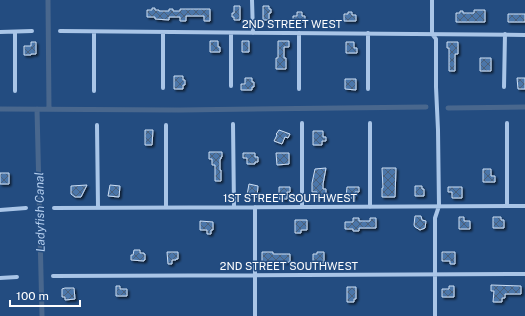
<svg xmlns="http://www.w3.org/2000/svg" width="525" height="316" font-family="'Public Sans',sans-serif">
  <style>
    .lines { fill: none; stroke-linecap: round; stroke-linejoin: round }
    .canal { stroke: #49678d; stroke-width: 5 }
    .building { fill: url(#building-cross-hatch); stroke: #cddff5; filter: url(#shadow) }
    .street { stroke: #a9c5e7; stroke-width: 4 }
    .labels { text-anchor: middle; stroke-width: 3; stroke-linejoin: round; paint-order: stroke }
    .street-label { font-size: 11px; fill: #fff; stroke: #234c80 }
    .water-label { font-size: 12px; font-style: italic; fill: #b5cfef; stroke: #234c80 }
  </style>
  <defs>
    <pattern id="building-cross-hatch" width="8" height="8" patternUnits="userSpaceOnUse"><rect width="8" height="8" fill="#4b76a9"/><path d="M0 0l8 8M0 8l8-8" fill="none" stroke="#4c617a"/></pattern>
    <filter id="shadow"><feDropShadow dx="2" dy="2" stdDeviation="1" flood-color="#0009"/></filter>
  </defs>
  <rect width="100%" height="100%" fill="#234c80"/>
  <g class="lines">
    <!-- canal -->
    <path class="canal" d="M48,0L49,109
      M448,108L525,107
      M0,109L179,110L426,107
      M37,109L42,316"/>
  </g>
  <!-- building -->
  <path class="building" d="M234,6H240V20H234V17H232V13H234Z
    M263,6H269V9H271V13H269V20H263Z
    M152,8H155V10H159V11H169V9H173V11H180V9H210V21H204V16H186V21H180V17H169V20L155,19V17H147V10H152Z
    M474,10H485V22H456V13H460V11H463V13H474Z
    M297,12H302V16H305V22H293V16H297Z
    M348,12H352V15H356V21H344V14H348Z
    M508,14H525V22H508Z
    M210,41H218V47H220V52H210Z
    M242,41H249V52H242Z
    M278,41H289V47H284V58H286V69H276V58H278Z
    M31,42H36V54H31V55H24V46H31Z
    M346,42H354V48H357V53H346Z
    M447,42H458V54H455V71H449V48H447Z
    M480,58H491V71H480Z
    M174,76H183V80H185V85H183V89H174Z
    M245,78H252V82H254V87H252V90H241V84H245Z
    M517,78H525V89H518Z
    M345,79H356V90L345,89Z
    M145,130H153L152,145H145Z
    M279,130L290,134L288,138L285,137L282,144L274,141L277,135L276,134L277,133Z
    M313,131H323V137H326V141H322V145H313Z
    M209,152H222V157H221V159H220V170H221V181H215V165H212V159H209Z
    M243,153H255V157H258V162H255V164H247V158H243Z
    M276,153H289V164L277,165Z
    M326,168L323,184V189H326V194H324V198H317V192H312V183L315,169Z
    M382,168H396L395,197H382V188H383Z
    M483,169H491V176H495V182H483Z
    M0,173H9V184H0Z
    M249,184L258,186L257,197L247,195Z
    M87,185L81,197H75L71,194V186Z
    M110,185L120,186L119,197L108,196Z
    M415,186H422V189H424V196H415Z
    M279,187H290V192H287V199H279Z
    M347,187H359V192H355V198H346Z
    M448,187H462V198H452V192H448Z
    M415,216H421L422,220L426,221L425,228L420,230L415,227L414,225Z
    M459,217H464V221H470V229H459Z
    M493,217H501V220H504V228H493Z
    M353,218H359V221H370V218H376V228H359V231H353V229H345V222H353Z
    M295,220H307V230H301V233H295Z
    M200,221L213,222V230H211V234H207V230H200Z
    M134,250H140V253H144V254H145V260H144V261L131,260V255H133Z
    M167,252H178V259H176V260H172V264H168Z
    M262,252H273V254H290V262L262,263Z
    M317,252H324V263H313V254H317Z
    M442,252H455V264H450V261H442Z
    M491,285L521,286V294H505V298H502V302H493L494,291H491Z
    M116,286H120V289H127V296H116Z
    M449,286H454V297H442V289H449Z
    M347,287H356V299H354V302H347Z
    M65,288H74L75,299L65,300V297H62V289Z"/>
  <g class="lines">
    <!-- street -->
    <path class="street" d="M252,0L253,33
      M432,0V34L436,39V87L438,130L439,206L435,218V316
      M60,31L525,35
      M0,32L32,31
      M15,32V91
      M231,33V86
      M504,87L505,34
      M163,88V32
      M299,89V33
      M368,89V33
      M94,91V32
      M302,123V206
      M370,123V207
      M507,123V206
      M233,124L234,207
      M97,125L98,207
      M166,125V207
      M255,207V316
      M54,208L525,206
      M0,210L26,208
      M53,276L525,274
      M0,278L17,277"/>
  </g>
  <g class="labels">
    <!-- street labels -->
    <g class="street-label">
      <text x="292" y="28">2ND STREET WEST</text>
      <text x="290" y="202">1ST STREET SOUTHWEST</text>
      <text x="289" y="270">2ND STREET SOUTHWEST</text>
    </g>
    <!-- water labels -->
    <g class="water-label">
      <text transform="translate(40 212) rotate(-91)" y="4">Ladyfish Canal</text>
    </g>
  </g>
  <!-- scale -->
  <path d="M10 300v6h70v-6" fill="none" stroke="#ffffff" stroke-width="2"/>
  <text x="16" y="300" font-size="12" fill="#ffffff" stroke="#234c80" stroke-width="3" paint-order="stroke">100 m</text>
</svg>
